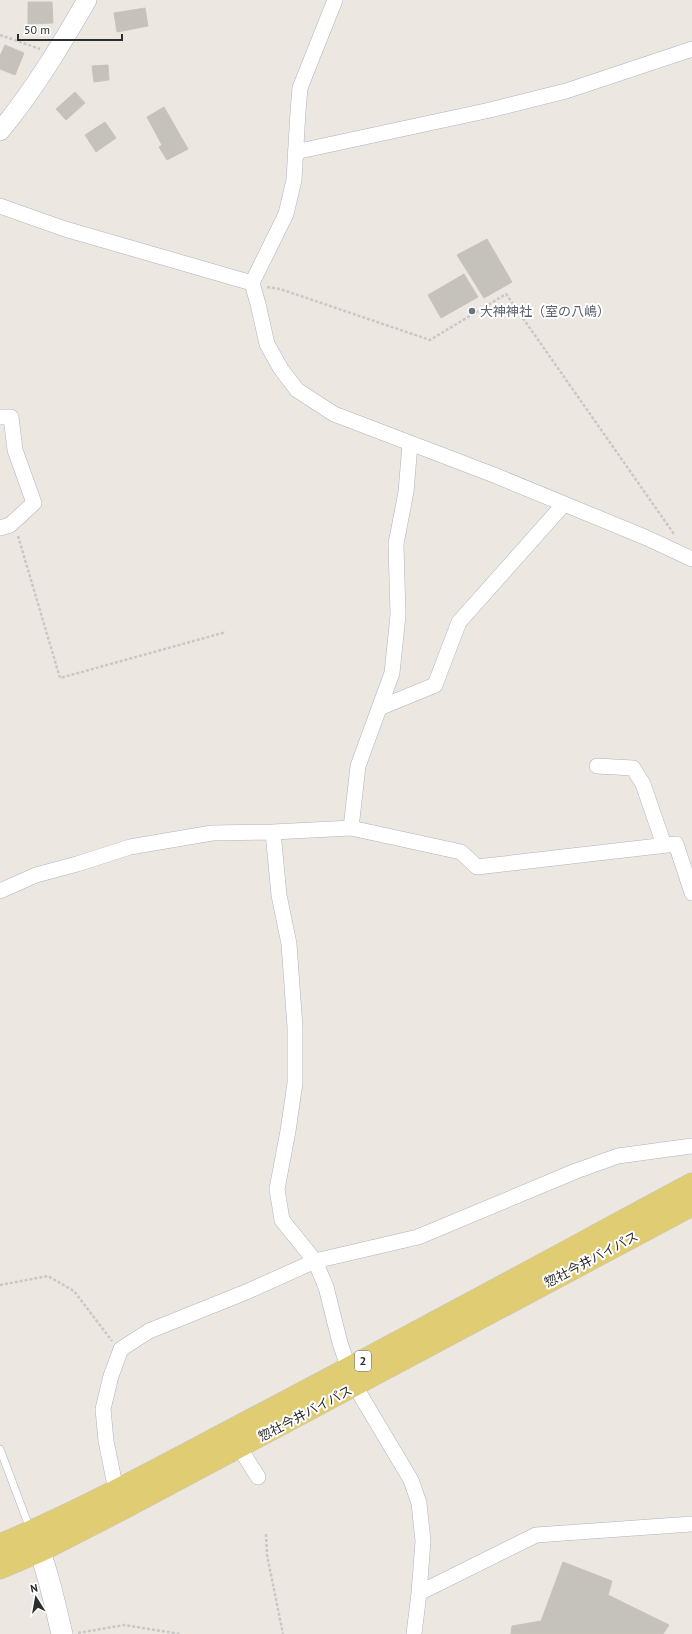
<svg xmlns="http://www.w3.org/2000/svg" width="692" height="1634" font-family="'PT Sans','Noto Sans JP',sans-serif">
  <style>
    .building { fill: #c5c2bc; stroke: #c8c4bb }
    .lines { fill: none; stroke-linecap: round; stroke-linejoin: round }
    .service-casing { stroke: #b1b2bb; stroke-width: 8 }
    .minor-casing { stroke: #b1b2bb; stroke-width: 16 }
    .tertiary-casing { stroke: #b1b2bb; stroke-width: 20 }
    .secondary-casing { stroke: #b1b2bb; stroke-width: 22 }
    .primary-casing { stroke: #c8c8c8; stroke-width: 23 }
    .path { stroke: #c8c8c8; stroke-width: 2.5; stroke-dasharray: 3 2; stroke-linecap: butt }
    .service { stroke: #fff; stroke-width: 7 }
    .minor { stroke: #fff; stroke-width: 15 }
    .tertiary { stroke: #fff; stroke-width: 19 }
    .secondary { stroke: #fff; stroke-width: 21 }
    .primary { stroke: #e0cc72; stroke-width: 22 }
    .worship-dot { fill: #6b7280; stroke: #fff; stroke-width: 1.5 }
    .labels { text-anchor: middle; stroke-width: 4; stroke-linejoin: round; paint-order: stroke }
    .shield { fill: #fff; stroke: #6c6c6c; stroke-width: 1 }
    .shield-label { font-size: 12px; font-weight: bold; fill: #2d2d2d }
    .worship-label { font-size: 13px; fill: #5b616d; stroke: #fff; text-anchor: start }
    .street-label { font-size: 13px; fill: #2d2d2d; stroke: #fff }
  </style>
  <rect width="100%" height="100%" fill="#ece8e1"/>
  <!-- building -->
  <path class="building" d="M28,2H52L53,23L28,24Z
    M145,8L148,26L117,32L114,13Z
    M5,45L24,53L15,75L0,69V56Z
    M108,65L109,80L94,82L92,66Z
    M75,92L85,103L66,120L56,109Z
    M164,107L188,149L167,160L159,147L162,145L147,117Z
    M105,122L116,138L96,152L85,135Z
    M487,239L512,282L484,298L457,255Z
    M464,274L478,297L441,318L428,295Z
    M563,1562L612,1581L608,1595L669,1625L663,1634H511L512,1626L541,1621Z"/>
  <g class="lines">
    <!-- service casing -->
    <g class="service-casing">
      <path id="service" d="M0,1449L30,1529"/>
    </g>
    <!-- minor casing -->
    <g class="minor-casing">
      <path id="minor" d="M335,0L300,88L298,111L294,180L286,214L252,283L258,304L267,344L281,369L297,390L334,414L494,475L647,538L692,559
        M295,152L490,110L566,91L692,49
        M0,206L65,229L252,283
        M0,417H11L15,450L34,503L10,525L0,528
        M379,708L435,685L459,622L564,504
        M597,766L633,768L643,784L664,845
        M351,828L461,852L477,867L676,844L692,893
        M273,832L279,895L289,944L295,1027V1083L288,1131L277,1189L282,1220L315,1261L326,1287L340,1343L355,1386L411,1480L419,1503L423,1541L419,1593L536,1535L692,1524
        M0,891L36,875L77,864L130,847L212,833L273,832L351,828L358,766L392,673L398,615L396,544L406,492L410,444
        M239,1447L258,1477
        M118,1500L106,1441L103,1409L111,1376L121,1349L149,1331L246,1292L315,1261L418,1237L576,1171L618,1156L692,1146
        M414,1634L419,1593"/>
    </g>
    <!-- tertiary casing -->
    <g class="tertiary-casing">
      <path id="tertiary" d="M0,131C34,90 61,45 87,0"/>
    </g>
    <!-- secondary casing -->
    <g class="secondary-casing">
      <path id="secondary" d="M33,1535C47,1566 54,1601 62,1634"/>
    </g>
    <!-- primary casing -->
    <g class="primary-casing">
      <path id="primary" d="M0,1545C86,1509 167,1464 249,1421C398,1343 545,1263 692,1184
        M0,1568L40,1551L120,1510L692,1205"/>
    </g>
    <!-- path -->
    <path class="path" d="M0,35L40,49
      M267,287L280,289L430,340L506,294L674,534
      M18,536L60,678L226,632
      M0,1285L48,1276L74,1291L112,1341
      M266,1534L267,1555L283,1634
      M78,1633L124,1625L180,1634"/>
    <!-- service -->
    <use href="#service" class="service"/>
    <!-- minor -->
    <use href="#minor" class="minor"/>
    <!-- tertiary -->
    <use href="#tertiary" class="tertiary"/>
    <!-- secondary -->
    <use href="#secondary" class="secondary"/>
    <!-- primary -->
    <use href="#primary" class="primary"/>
  </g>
  <!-- markers -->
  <circle class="worship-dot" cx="472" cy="311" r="4"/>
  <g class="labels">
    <!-- shield labels -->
    <rect class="shield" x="355" y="1351" width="16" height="20" rx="3"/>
    <g class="shield-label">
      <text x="363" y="1365">2</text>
    </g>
    <!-- worship labels -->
    <g class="worship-label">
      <text x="480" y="316">大神神社（室の八嶋）</text>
    </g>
    <!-- street labels -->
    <g class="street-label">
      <text transform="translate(591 1259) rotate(-28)" y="5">惣社今井バイパス</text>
      <text transform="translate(305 1413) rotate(-28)" y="5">惣社今井バイパス</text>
    </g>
  </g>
  <!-- north arrow -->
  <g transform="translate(36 1598) rotate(349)" stroke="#ffffff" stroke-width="3" paint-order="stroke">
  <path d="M0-3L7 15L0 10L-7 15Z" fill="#2d2d2d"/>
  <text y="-6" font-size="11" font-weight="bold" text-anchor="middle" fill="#2d2d2d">N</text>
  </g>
  <!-- scale -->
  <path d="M18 34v6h104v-6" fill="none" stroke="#2d2d2d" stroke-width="2"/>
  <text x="24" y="34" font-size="12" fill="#2d2d2d" stroke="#ffffff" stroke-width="3" paint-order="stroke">50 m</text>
</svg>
